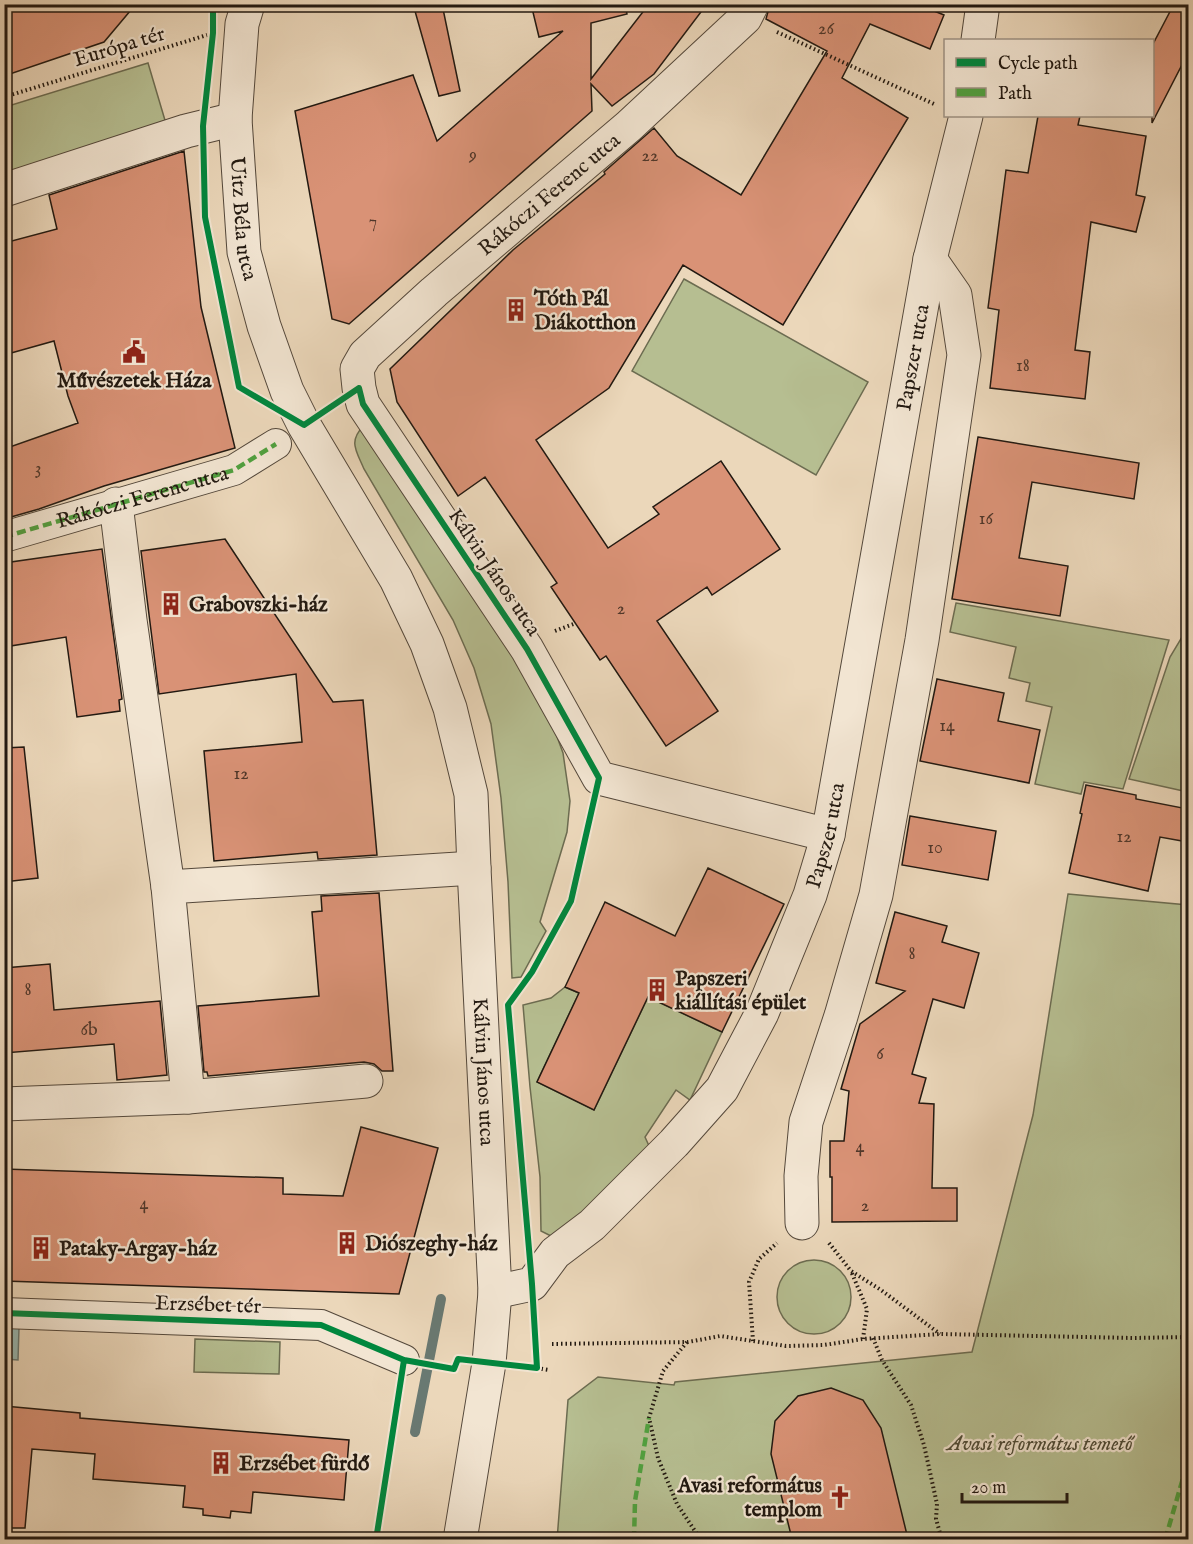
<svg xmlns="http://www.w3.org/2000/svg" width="1193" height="1544" font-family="'IM FELL English',serif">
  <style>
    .green { fill: #b6be91; stroke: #6c6c51; stroke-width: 1.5 }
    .water { fill: #98b9b3; stroke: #697972; stroke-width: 1.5 }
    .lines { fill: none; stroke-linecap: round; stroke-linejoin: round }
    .stream { stroke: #697972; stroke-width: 10 }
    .building { fill: #d99276; stroke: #221911; stroke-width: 1.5 }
    .pedestrian-casing { stroke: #54483b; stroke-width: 32 }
    .minor-casing { stroke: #54483b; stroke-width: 35 }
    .tertiary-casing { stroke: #54483b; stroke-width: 35 }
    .path { stroke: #221911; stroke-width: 4; stroke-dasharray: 1.5 3; stroke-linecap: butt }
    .pedestrian { stroke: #f2e5d2; stroke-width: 30 }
    .minor { stroke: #f2e5d2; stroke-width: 33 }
    .tertiary { stroke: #f2e5d2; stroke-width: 33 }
    .quiet { stroke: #50a13f; stroke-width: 4.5; stroke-dasharray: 9 4.5; stroke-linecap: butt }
    .cycleway-casing { stroke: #f2e5d2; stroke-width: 10 }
    .cycleway { stroke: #00873e; stroke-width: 6 }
    .labels { text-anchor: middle; stroke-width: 4.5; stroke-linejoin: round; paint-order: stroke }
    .number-label { font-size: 18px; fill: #50372a }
    .street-label { font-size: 21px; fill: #221911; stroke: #f2e5d2 }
    .poi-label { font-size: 21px; font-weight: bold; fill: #221911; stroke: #f2e5d2; text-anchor: start }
    .park-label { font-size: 21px; font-style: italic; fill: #4e4b37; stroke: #f2e5d2 }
  </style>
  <rect width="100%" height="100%" fill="#ebd7ba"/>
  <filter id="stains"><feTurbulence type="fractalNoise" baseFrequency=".00333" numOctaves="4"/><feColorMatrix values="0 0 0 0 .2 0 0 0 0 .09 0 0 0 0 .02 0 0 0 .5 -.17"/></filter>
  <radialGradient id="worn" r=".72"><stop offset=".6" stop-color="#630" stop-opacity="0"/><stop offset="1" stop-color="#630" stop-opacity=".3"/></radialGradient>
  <!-- green -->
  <path class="green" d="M148,63L167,127L5,177V107Z
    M684,279L868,382L816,475L632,371Z
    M364,425L541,693L563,753L570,801L567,832L540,922L546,931L521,977L512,978L508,882L501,798L491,724L474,668L453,620L364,469C356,450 348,442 364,425Z
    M956,603L1169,640L1123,789L1084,782L1081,794L1035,784L1052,707L1026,701L1030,683L1009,678L1016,647L950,632Z
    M1188,627V792L1129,779L1170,657Z
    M1068,894L1188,905V1539L557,1540L568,1400L598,1377L674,1385L675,1382L972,1352L1033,1115Z
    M565,987L579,993L537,1082L594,1110L648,997L722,1032L690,1100L676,1090L645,1137L650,1148L555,1238L541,1231L540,1177L530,1087L523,1005L551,998Z
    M777 1297a37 37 0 1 1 74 0a37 37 0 1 1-74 0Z
    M195,1339L280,1342L279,1374L194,1372Z"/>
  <!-- water -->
  <path class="water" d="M5,1328H19L18,1360L5,1359Z"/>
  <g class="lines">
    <!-- stream -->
    <path class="stream" d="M415,1432L441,1299"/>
  </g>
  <!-- building -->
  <path class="building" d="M4,4H136L104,42L4,76Z
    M413,4H442L460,91L439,96Z
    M531,4H625L627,14L591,23V79L649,4H707L654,74L612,106L591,84L592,111L349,324L332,319L295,111L413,75L437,141L563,31L539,37Z
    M770,4H917L944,15L930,49L870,24L842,78L908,118L783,325L683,265L609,388L536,440L608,548L659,514L653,507L721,461L780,549L712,595L707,587L657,621L718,711L666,746L606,656L600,660L551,587L557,583L485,477L458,496L397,402L390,369L513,250L605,174L604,172L654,128L677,156L741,195L827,51L766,19Z
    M1174,4H1188V53L1152,123V46Z
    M1038,116H1080L1078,125L1146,136L1136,195L1145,197L1136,232L1091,222L1075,350L1090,352L1085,399L990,388L999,310L988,308L1006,170L1028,173Z
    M184,151L201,307L235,448L104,486L39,509L4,519V449L78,423L68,396L54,341L4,355V243L57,229L49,195Z
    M978,437L1139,463L1134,499L1032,482L1019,558L1068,566L1060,616L952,599Z
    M225,539L333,702L363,700L377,855L318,859L317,852L214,861L204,751L302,742L296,674L159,694L141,551Z
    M102,549L122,699L119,700L120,711L77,717L66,637L4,647V563Z
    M937,679L1004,693L998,721L1040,730L1029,783L920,761Z
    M24,747L38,878L4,882V748Z
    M1086,785L1136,795V799L1188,809V842L1160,837L1148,891L1069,873L1082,814L1080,813Z
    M910,816L996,831L988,880L902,865Z
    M708,868L784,904L722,1032L648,997L594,1110L537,1082L579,993L565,987L605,902L675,936Z
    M379,893L393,1071H382L374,1064L364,1062L208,1076L207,1072H204L198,1006L319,996L312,912L322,911L321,896Z
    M895,912L947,926L942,942L979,953L964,1008L933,999L912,1074L926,1078L919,1103L934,1104L932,1188H957V1221L832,1222V1177H830V1141H844L849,1091L841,1089L860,1024L905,991L876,983Z
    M50,964L54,1010L160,1001L167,1075L117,1080L114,1044L4,1053V968Z
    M361,1127L438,1148L399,1294L4,1281V1169L283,1178V1194L343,1196Z
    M831,1388L863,1400L881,1428L908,1539H792L771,1454L775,1421L798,1396Z
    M4,1406L80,1413V1418L349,1440L344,1500L253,1492L251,1513L231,1511L230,1518L203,1515V1509L183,1507L185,1486L93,1479L95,1454L32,1449L25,1528H4Z"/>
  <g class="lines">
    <!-- pedestrian casing -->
    <g class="pedestrian-casing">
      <path id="pedestrian" d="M4,537L234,470L276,444
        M4,1313L321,1325L404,1360"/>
    </g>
    <!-- minor casing -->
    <g class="minor-casing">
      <g id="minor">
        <path d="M752,4L745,18L629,126L434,292L365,355L357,369L359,388L363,404L527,649L599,778L828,835"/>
        <path d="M978,40L983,4"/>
        <path d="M4,190L186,131L235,119"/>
        <path d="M116,504L130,620L168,887"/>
        <path d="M366,1081L188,1097L168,887L474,868"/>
        <path d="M4,1104L188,1097"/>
        <path d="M802,1223L801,1176L806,1122L841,1016L876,895L922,640L964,355L955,295L930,259"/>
        <path id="s1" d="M495,1292L532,1284L555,1253L592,1225L674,1143L722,1089L762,1013L810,895L828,835L930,259L966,116"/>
      </g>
    </g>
    <!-- tertiary casing -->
    <g class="tertiary-casing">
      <g id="tertiary">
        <path id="s2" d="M248,4L242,24L235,119L244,252L264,326L287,391L304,425L396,579L427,644L450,708L471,794L474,868L495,1292L489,1363L460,1540"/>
      </g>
    </g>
    <!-- path -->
    <path class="path" d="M777,32L934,104
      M4,97L207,35
      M555,631L576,623
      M829,1243L851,1271
      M873,1338L882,1360L911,1405L924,1445L937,1504L936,1519L942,1540
      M863,1339L867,1309L851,1271L881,1290L940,1334
      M753,1341L749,1282L759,1259L777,1243
      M687,1342L663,1371L649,1418L658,1458L677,1504L701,1540
      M552,1344L688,1342L720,1336L786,1346L824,1345L863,1339L940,1334L1133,1338L1188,1337
      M435,1366L454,1369
      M537,1368L549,1370"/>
    <!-- pedestrian -->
    <use href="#pedestrian" class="pedestrian"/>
    <!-- minor -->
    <use href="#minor" class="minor"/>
    <!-- tertiary -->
    <use href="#tertiary" class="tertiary"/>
    <!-- quiet -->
    <g class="quiet">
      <path id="s3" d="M4,537L234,470L276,444"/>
      <path d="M634,1540L635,1501L649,1418"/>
      <path d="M1165,1540L1188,1461"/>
    </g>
    <!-- cycleway casing -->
    <g class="cycleway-casing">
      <path id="cycleway" d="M4,1313L321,1325L404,1360L454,1369L458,1359L537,1368L532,1284L508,1005L532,972L571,901L599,778L527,649L363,404L359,388L304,425L239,387L205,217L203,126L213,33V4
        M376,1540L404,1360"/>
    </g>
    <!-- cycleway -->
    <use href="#cycleway" class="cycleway"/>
  </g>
  <!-- icons -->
  <defs>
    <g id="building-bare" transform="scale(1.8)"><path d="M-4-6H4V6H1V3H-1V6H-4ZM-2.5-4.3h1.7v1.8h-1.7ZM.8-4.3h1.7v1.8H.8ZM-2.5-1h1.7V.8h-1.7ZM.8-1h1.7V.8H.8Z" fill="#8f2418" stroke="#f2e5d2" stroke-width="2.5" paint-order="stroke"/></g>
    <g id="civic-bare" transform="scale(1.8)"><path d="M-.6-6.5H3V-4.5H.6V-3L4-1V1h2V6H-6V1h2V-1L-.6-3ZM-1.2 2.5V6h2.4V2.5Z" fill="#8f2418" stroke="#f2e5d2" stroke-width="2.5" paint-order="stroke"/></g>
    <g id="church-bare" transform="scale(1.8)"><path d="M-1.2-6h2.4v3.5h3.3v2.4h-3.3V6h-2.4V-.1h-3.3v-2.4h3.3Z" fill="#8f2418" stroke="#f2e5d2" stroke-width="2.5" paint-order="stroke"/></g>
  </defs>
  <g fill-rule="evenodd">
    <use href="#building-bare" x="516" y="310"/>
    <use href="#civic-bare" x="134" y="352"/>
    <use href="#building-bare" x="171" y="604"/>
    <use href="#building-bare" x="657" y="990"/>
    <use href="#building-bare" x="347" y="1243"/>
    <use href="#building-bare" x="41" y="1248"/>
    <use href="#building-bare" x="221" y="1463"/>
    <use href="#church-bare" x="840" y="1497"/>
  </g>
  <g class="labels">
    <!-- number labels -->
    <g class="number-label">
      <text x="826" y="34">26</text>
      <text x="473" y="160">9</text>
      <text x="650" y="161">22</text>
      <text x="373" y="227">7</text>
      <text x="1023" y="371">18</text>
      <text x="38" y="474">3</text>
      <text x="986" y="524">16</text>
      <text x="621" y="614">2</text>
      <text x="947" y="731">14</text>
      <text x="241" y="779">12</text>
      <text x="1124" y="842">12</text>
      <text x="935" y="853">10</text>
      <text x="912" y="959">8</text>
      <text x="28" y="995">8</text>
      <text x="89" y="1035">6b</text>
      <text x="880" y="1059">6</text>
      <text x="860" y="1152">4</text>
      <text x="144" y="1209">4</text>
      <text x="865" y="1211">2</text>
    </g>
    <!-- street labels -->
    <g class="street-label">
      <text transform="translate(119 46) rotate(-17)" y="7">Európa tér</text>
      <text transform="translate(549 194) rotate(-40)" y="7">Rákóczi Ferenc utca</text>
      <text dy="7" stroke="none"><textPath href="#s2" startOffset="216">Uitz Béla utca</textPath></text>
      <text dy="7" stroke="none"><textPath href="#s1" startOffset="1072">Papszer utca</textPath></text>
      <text dy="7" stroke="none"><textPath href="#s3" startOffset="144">Rákóczi Ferenc utca</textPath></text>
      <text transform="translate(495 572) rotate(56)" y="7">Kálvin János utca</text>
      <text dy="7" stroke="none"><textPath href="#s1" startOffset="586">Papszer utca</textPath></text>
      <text dy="7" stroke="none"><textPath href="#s2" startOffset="1119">Kálvin János utca</textPath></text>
      <text transform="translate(208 1304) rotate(2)" y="7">Erzsébet tér</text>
    </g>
    <!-- poi labels -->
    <g class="poi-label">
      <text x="534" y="305">Tóth Pál<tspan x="534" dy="24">Diákotthon</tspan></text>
      <text x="134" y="387" text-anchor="middle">Művészetek Háza</text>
      <text x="189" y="611">Grabovszki-ház</text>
      <text x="675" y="985">Papszeri<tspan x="675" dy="24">kiállítási épület</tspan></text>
      <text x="365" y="1250">Diószeghy-ház</text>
      <text x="59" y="1255">Pataky–Argay-ház</text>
      <text x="239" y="1470">Erzsébet fürdő</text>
      <text x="822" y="1492" text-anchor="end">Avasi református<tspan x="822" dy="24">templom</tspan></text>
    </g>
    <!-- park labels -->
    <g class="park-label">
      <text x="1040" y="1450">Avasi református temető</text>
    </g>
  </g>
  <!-- margin -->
  <rect width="1193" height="1544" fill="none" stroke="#ebd7ba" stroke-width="24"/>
  <rect x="6" y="6" width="1181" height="1532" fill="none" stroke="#221911" stroke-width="3"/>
  <rect x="12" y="12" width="1169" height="1520" fill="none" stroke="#221911" stroke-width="1.5"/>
  <!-- legend -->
  <rect x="944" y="39" width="210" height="78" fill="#f2e5d2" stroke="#9f9385" stroke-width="1.5"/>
  <rect x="956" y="58" width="30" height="9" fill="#00873e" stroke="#9f9385" stroke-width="1.5"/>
  <text x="998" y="69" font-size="18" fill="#221911">Cycle path</text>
  <rect x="956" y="88" width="30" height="9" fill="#50a13f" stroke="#9f9385" stroke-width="1.5"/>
  <text x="998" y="99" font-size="18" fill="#221911">Path</text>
  <!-- scale -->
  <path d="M962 1493v9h105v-9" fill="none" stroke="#221911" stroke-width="3"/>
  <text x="971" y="1493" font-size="18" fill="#221911" stroke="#f2e5d2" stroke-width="4.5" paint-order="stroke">20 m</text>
  <rect width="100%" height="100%" filter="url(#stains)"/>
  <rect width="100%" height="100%" fill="url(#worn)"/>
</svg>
